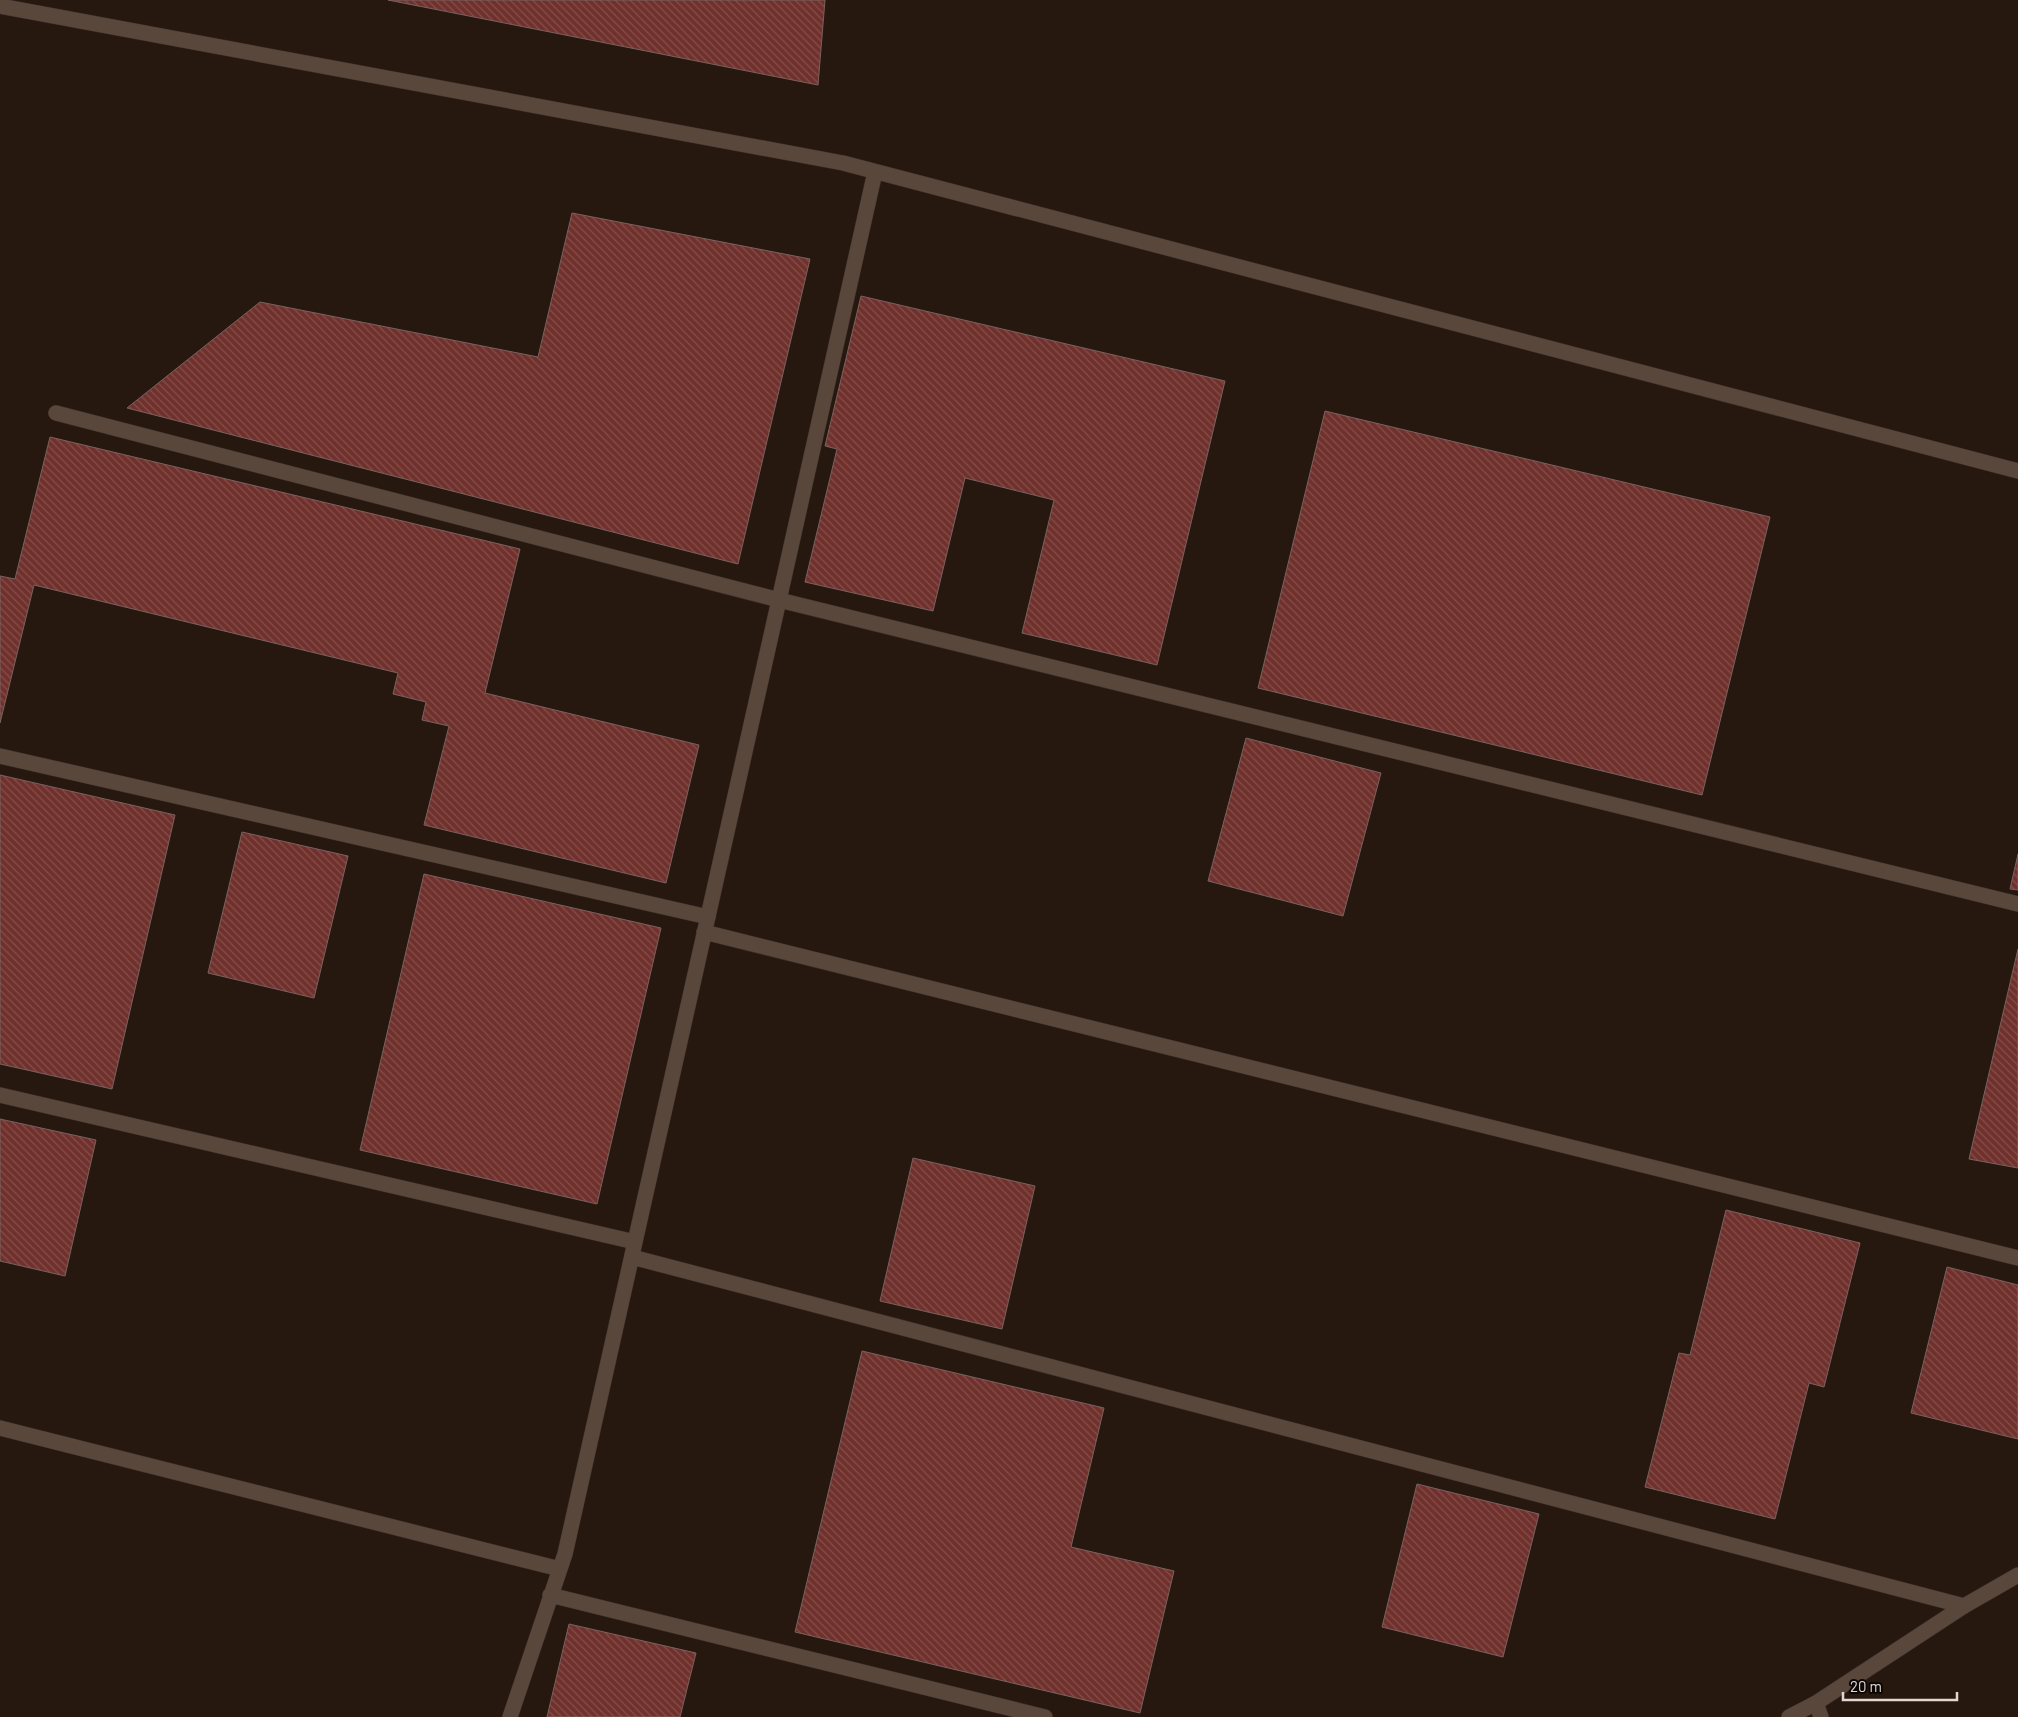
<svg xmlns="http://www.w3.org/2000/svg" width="2018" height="1717" font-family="Barlow,sans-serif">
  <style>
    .building { fill: url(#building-back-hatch); stroke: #796260 }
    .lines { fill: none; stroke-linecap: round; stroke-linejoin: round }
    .service-casing { stroke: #3d322e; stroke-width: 16 }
    .minor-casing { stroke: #3d322e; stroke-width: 16 }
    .secondary-casing { stroke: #3d322e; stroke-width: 16 }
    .service { stroke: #59473c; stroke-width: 15 }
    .minor { stroke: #59473c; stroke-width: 15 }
    .secondary { stroke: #59473c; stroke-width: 15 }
  </style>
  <defs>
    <pattern id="building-back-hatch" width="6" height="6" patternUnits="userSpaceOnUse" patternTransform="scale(1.25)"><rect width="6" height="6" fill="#70312d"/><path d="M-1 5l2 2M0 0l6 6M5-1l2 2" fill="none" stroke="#844e4a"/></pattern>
  </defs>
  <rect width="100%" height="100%" fill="#27180f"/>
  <!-- building -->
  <path class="building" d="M388,0H825L818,85Z
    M572,213L810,259L738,564L127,408L260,302L538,357Z
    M861,296L1225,381L1157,665L1022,633L1054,500L965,478L933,611L805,582L837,449L825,446Z
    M1325,411L1770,517L1702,795L1258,688Z
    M50,437L520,549L485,693L699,745L666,883L424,825L449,726L422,720L426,702L393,694L398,673L34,585L0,723V576L15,579Z
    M1246,738L1381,773L1343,916L1208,881Z
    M0,775L175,815L112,1089L0,1064Z
    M242,832L348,856L314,998L208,973Z
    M2018,854V890L2010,889Z
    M424,874L661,928L597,1204L360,1150Z
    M2018,949V1168L1969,1159Z
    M0,1119L96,1140L65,1276L0,1261Z
    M913,1158L1035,1186L1002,1329L880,1301Z
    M1726,1210L1860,1243L1824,1387L1809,1383L1775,1519L1645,1487L1679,1353L1690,1355Z
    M1947,1267L2018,1285V1439L1911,1413Z
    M862,1351L1104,1408L1071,1547L1174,1571L1140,1713L795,1632Z
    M1417,1484L1539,1514L1503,1657L1382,1627Z
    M569,1624L696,1653L680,1717H547Z"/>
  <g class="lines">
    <!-- service casing -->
    <g class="service-casing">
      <path id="service" d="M56,413L779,600L2018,904
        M704,932L2018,1258
        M0,1095L635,1242
        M632,1257L1964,1606
        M0,1428L560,1569
        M550,1595L1045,1717
        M1816,1703L1821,1717
        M510,1717L565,1554L875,172"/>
    </g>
    <!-- minor casing -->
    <g class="minor-casing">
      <path id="minor" d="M0,756L708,917
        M1789,1717L1816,1703L1964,1606L2018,1575"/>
    </g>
    <!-- secondary casing -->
    <g class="secondary-casing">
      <path id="secondary" d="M0,6L843,163L2018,471"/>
    </g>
    <!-- service -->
    <use href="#service" class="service"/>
    <!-- minor -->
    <use href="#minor" class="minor"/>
    <!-- secondary -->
    <use href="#secondary" class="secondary"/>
  </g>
  <!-- scale -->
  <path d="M1843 1692v8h114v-8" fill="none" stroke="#e2d7d1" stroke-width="2.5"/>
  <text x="1850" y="1692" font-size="15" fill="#e2d7d1" stroke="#0b0503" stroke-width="4" paint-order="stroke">20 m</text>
</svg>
